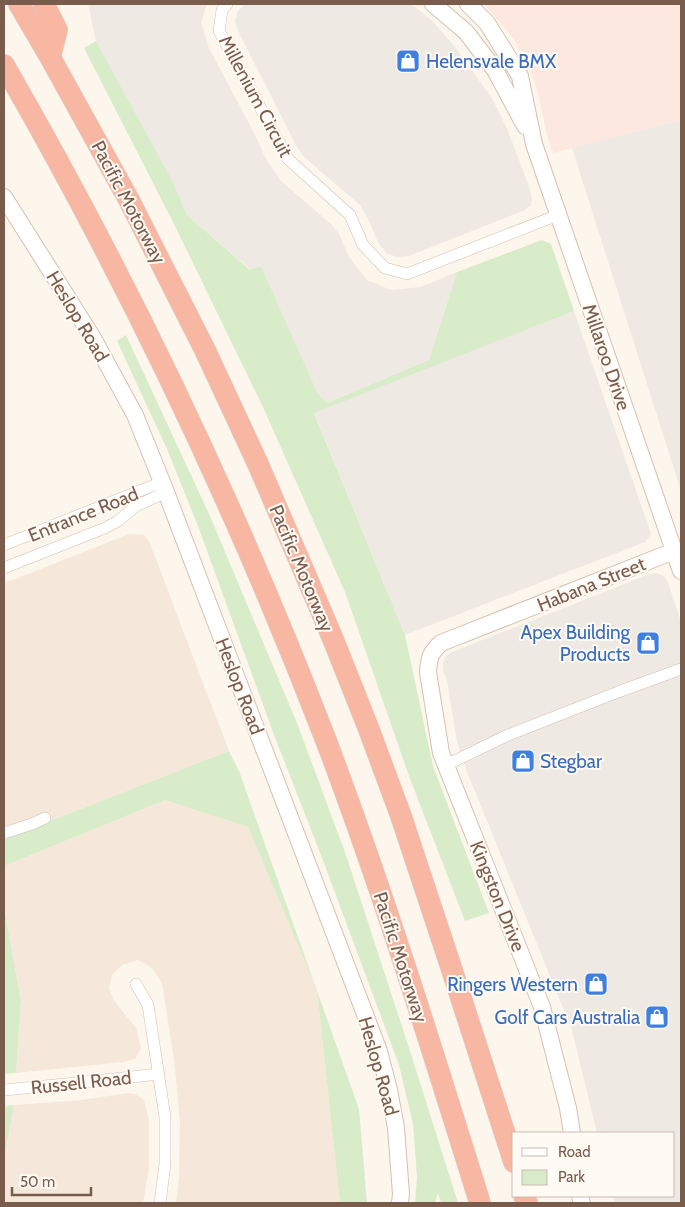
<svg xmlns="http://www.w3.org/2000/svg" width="685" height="1207" font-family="Cabin,sans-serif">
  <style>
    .residential { fill: #f5e8da }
    .commercial { fill: #fde8e0 }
    .industrial { fill: #efe9e4 }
    .green { fill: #d8ecc9 }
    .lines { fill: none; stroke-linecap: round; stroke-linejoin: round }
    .street-casing { stroke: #d1beb0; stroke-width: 12 }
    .secondary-casing { stroke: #d6c0b0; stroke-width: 18 }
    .highway-casing { stroke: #dad1cd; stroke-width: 22 }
    .street { stroke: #fff; stroke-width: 11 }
    .secondary { stroke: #fff; stroke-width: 16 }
    .highway { stroke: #f7b7a3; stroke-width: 21 }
    .labels { text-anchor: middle; stroke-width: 4; stroke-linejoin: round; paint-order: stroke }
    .shop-label { font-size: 19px; fill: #366cbe; stroke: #fffaf3; text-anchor: end }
    .street-label { font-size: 19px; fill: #7a5c4d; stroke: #fffaf3 }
  </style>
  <rect width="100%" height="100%" fill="#fdf6ec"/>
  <!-- residential -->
  <path class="residential" d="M129,534L144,535L149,541L229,751L4,839V583L15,579Z
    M165,800L248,827L317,990L340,1203H176L179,1177L180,1123L174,1059L162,983L152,968L138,960L122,965L112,975L109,988L115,1002L137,1029L141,1049L135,1059L123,1062L16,1073L21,1001L4,907V866Z
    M128,1093L135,1094L144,1100L149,1121V1168L143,1203H4V1162L14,1105L82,1100Z"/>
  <!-- commercial -->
  <path class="commercial" d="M484,4H681V120L553,153L547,135L536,85L523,55L513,38Z"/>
  <!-- industrial -->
  <path class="industrial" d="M88,4H207L201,22L209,48L254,133L265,157L280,180L332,225L339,234L349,257L367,280L391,290L421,287L457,272L429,360L327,403L318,394L261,266L251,270L187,215L172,180L155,149L96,41Z
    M245,4H412L434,23L455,47L493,100L508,131L530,189L532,198L531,205L525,210L409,256L397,257L386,253L378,242L369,221L361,206L310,162L303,156L297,147L239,33L235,21L238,11Z
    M681,120V491L572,148Z
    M574,311L651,534L645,542L405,635L314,412Z
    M656,573L664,576L668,583L681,622V1203H615L613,1196H674V1133H597L572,1030L465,767L457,742L447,680L443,671V663L446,656L452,652L647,575Z"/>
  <!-- green -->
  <path class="green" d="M96,41L172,180L187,215L250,270L261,266L318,394L327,403L429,360L457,272L542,240L551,244L574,311L314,413L405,635L433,766L489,913L465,921L409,776L345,592L262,405L174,224L84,48Z
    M126,335L210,516L297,723L346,855L411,1054L458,1203H441L438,1193L435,1203H415L417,1177L413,1124L399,1065L324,863L274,735L198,526L167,449L117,341Z
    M229,751L239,771L359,1109L367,1203H340L317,990L248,827L165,800L4,866V839Z
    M4,907L21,1001L16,1073L4,1074Z
    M14,1105L4,1162V1106Z"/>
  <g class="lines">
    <!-- street casing -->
    <g class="street-casing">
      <path id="street" d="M227,4L222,10L219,31L288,159L350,215L363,245L385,268L407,274L558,215
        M4,545L162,482
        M4,568L105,528L118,521L136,506L166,492
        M446,765L506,736L618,692L681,669
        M4,833L32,824L45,818
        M136,984L148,1005L165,1117V1164L160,1203
        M4,1090L86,1082L159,1074"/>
    </g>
    <!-- secondary casing -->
    <g class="secondary-casing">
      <path id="secondary" d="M433,4L466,32L495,70L525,126
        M468,4L487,23L520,76L534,144L681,571
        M4,197L93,338L135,415L166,492L379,1051L389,1090L396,1128L401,1194L400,1203
        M572,1133L568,1108L542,1007L441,753L428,672C429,658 430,653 441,643L674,551
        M580,1196L582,1203"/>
    </g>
    <!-- highway casing -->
    <g class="highway-casing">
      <path id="highway" d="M19,4L50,57L129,200L205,350L258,464L333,639L368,727L401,816L452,970L514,1162
        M44,4L57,30L50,57
        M4,65C129,282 237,509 327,743C384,894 432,1049 480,1203
        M524,1196L527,1203"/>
    </g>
    <!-- street -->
    <use href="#street" class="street"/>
    <!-- secondary -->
    <use href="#secondary" class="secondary"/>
    <!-- highway -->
    <use href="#highway" class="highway"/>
  </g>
  <!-- icons -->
  <defs>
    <g id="shop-square" transform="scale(1.25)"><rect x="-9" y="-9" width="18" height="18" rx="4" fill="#3f7fe0" stroke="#fffaf3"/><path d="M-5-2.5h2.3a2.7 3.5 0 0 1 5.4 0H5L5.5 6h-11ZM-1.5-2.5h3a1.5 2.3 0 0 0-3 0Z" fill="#fff"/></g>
  </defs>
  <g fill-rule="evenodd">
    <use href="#shop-square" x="408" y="61"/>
    <use href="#shop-square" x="648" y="643"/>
    <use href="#shop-square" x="523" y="761"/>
    <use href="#shop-square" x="596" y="984"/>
    <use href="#shop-square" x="657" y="1017"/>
  </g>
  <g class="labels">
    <!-- shop labels -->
    <g class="shop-label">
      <text x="426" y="68" text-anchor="start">Helensvale BMX</text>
      <text x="630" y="639">Apex Building<tspan x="630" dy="22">Products</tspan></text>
      <text x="540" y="768" text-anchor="start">Stegbar</text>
      <text x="578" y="991">Ringers Western</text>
      <text x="640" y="1024">Golf Cars Australia</text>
    </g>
    <!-- street labels -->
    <g class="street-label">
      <text transform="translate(256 96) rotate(62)" y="7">Millenium Circuit</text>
      <text transform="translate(129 202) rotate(62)" y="7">Pacific Motorway</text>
      <text transform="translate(78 316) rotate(59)" y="7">Heslop Road</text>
      <text transform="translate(607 357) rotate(71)" y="7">Millaroo Drive</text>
      <text transform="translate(83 514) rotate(-22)" y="7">Entrance Road</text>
      <text transform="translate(302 568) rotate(67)" y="7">Pacific Motorway</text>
      <text transform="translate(591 584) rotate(-22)" y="7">Habana Street</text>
      <text transform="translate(240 686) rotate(69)" y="7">Heslop Road</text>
      <text transform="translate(498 896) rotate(68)" y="7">Kingston Drive</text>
      <text transform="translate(401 957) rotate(72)" y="7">Pacific Motorway</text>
      <text transform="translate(379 1066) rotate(74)" y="7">Heslop Road</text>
      <text transform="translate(81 1082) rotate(-6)" y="7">Russell Road</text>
    </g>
  </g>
  <!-- border -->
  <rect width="685" height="1207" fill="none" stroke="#7a5c4d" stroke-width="10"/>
  <!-- legend -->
  <rect x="512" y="1132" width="162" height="65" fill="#fffaf3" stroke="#cabbb1"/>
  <rect x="522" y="1148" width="25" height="8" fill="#ffffff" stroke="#cabbb1"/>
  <text x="558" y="1157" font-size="15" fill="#7a5c4d">Road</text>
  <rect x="522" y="1170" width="25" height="15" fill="#d8ecc9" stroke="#cabbb1"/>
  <text x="558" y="1182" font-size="15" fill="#7a5c4d">Park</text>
  <!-- scale -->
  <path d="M12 1187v8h79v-8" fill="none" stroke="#7a5c4d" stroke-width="2.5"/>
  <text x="20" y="1187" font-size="15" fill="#7a5c4d" stroke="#fffaf3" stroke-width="4" paint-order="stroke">50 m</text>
</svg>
